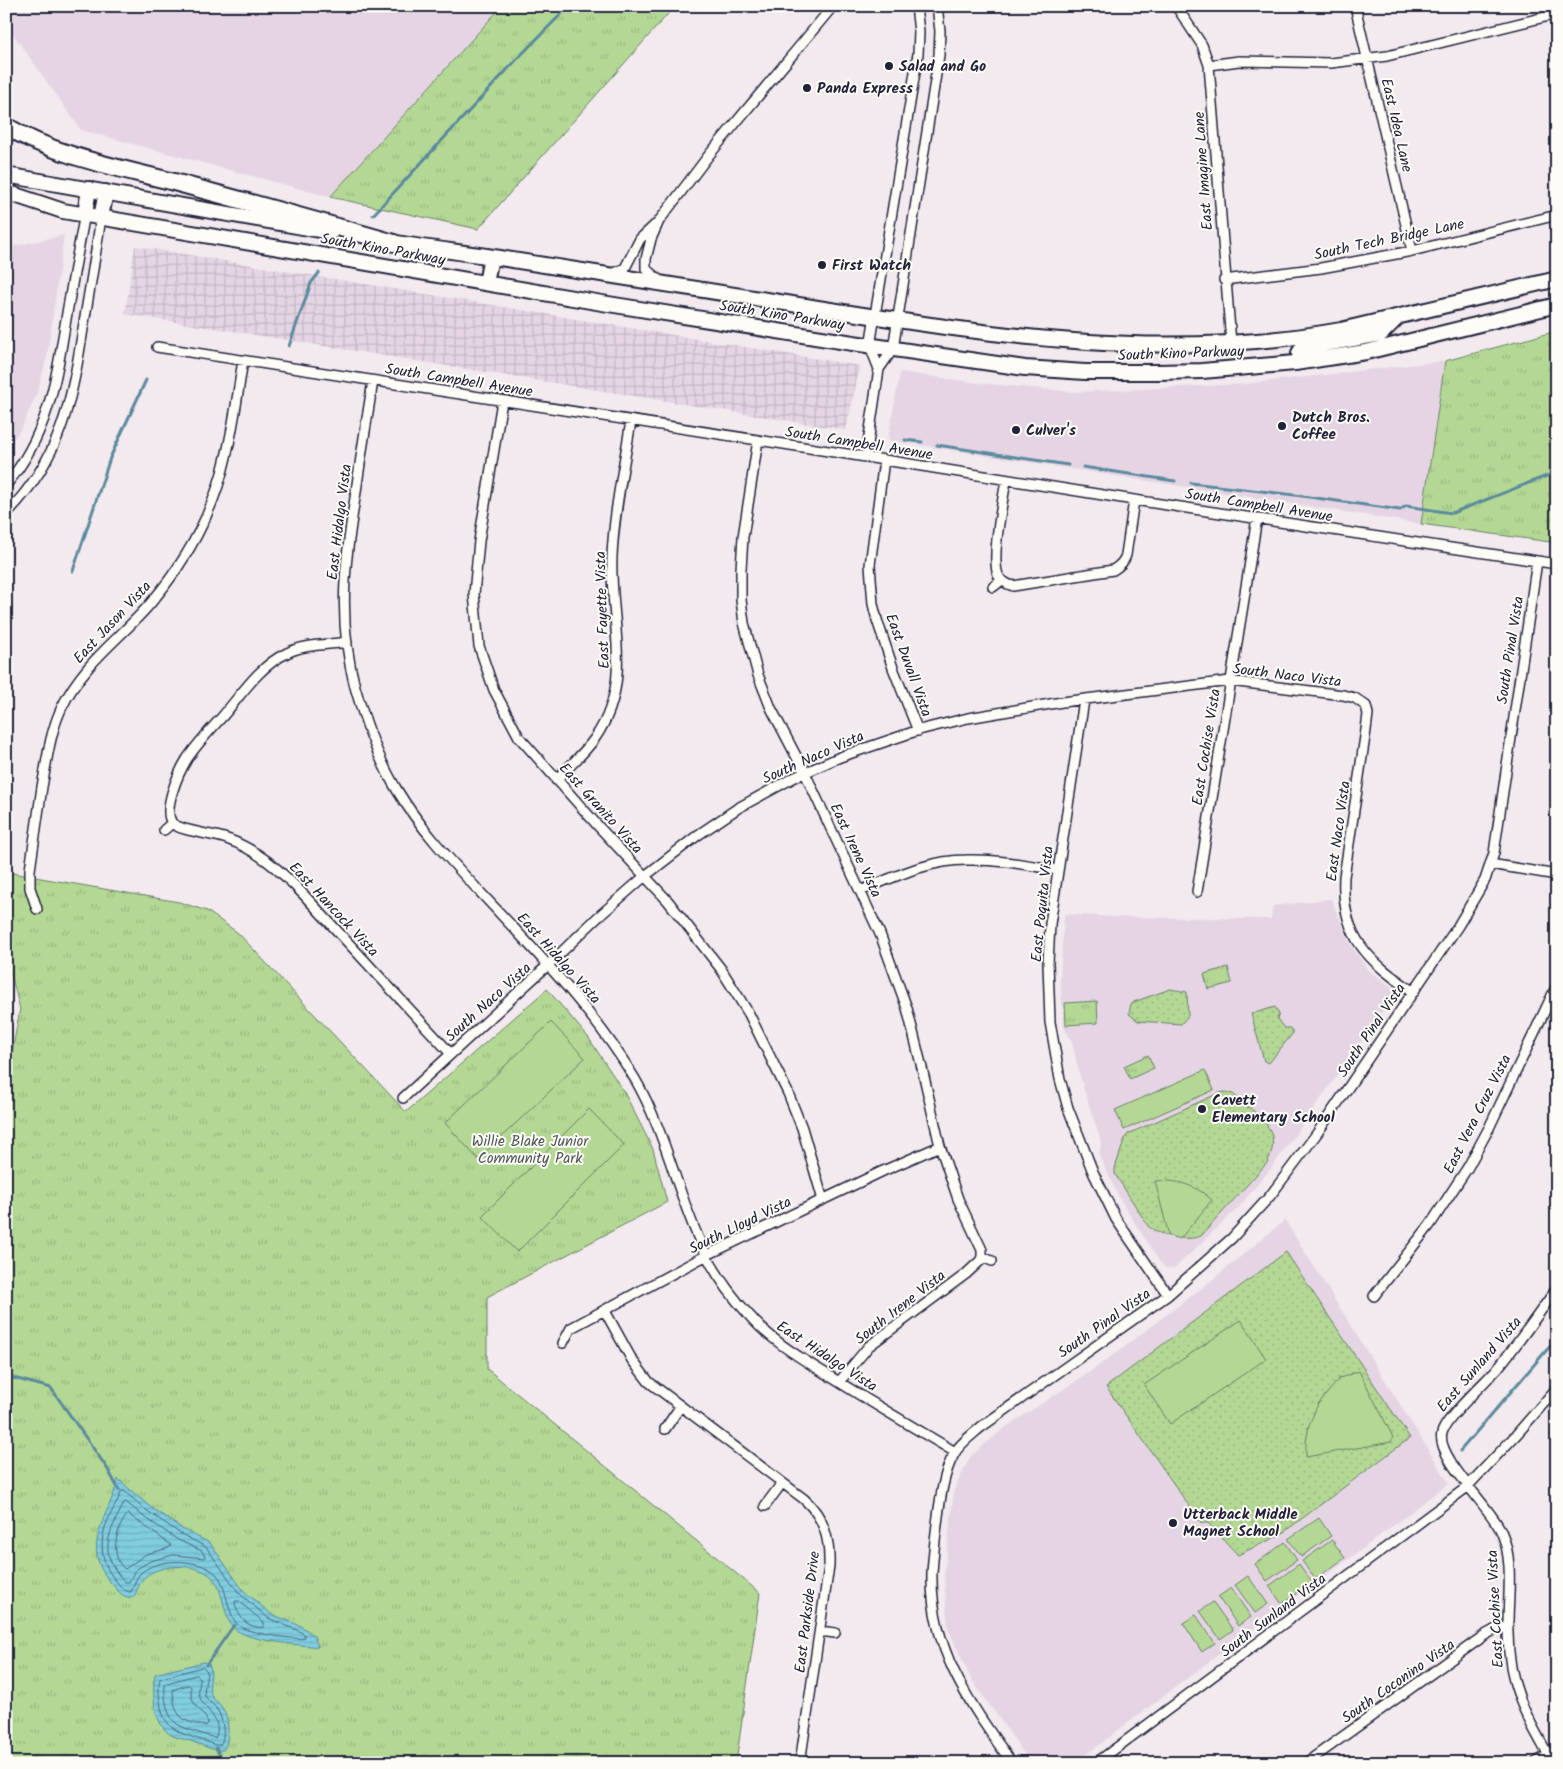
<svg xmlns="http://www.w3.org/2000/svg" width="1563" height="1769" font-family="Kalam,sans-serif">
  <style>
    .built { fill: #e5d5e4 }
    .industrial { fill: url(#industrial-grid) }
    .grass { fill: url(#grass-dots); stroke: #6a7d68 }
    .park { fill: url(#park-tufts); stroke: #6a7d68 }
    .garden { fill: #b3d894; stroke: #6a7d68 }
    .water { fill: url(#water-rules); stroke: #5b899e }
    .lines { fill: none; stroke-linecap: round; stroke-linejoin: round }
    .shore { stroke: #48667d; stroke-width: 1 }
    .stream { stroke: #5b899e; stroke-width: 3 }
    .minor-casing { stroke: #22223b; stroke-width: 12 }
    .primary-casing { stroke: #22223b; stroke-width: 18 }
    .motorway-casing { stroke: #22223b; stroke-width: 20 }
    .minor { stroke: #fdfcf7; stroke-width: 9 }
    .primary { stroke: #fdfcf7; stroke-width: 14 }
    .motorway { stroke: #fdfcf7; stroke-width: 16 }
    .poi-dot { fill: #22223b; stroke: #fdfcf7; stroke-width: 2 }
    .labels { text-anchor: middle; stroke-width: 4; stroke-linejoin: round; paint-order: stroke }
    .poi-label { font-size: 15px; font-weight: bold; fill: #22223b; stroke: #fdfcf7; text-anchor: start }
    .street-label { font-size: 15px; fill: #22223b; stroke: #fdfcf7 }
    .park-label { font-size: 15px; fill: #4e5956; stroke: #fdfcf7 }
  </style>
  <defs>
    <pattern id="industrial-grid" width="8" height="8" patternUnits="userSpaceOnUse" patternTransform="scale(1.25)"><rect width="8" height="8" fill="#e5d5e4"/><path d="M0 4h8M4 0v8" fill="none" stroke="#c4b7c4"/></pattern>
    <pattern id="grass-dots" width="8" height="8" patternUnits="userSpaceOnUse" patternTransform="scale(1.25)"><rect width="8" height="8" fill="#b3d894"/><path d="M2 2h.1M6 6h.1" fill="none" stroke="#9ab980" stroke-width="1.8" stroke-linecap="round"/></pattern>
    <pattern id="park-tufts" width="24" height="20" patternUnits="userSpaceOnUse" patternTransform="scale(1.25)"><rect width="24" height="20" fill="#b3d894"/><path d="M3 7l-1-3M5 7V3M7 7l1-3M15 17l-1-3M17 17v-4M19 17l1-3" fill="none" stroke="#9ab980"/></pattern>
    <pattern id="water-rules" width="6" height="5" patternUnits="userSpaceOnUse" patternTransform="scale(1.25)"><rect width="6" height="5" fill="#81cde0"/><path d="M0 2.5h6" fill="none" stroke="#6fb0c1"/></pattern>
  </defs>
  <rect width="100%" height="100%" fill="#f2eaee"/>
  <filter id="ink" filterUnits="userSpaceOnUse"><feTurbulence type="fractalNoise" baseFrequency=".02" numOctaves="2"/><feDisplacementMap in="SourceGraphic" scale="10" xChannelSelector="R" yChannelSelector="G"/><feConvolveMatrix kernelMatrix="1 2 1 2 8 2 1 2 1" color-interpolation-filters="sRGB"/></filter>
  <g filter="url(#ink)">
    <!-- built -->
    <path class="built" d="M6,6H502L330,197L81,130L6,24Z
      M64,235L47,357L37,393L22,427L6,451V248Z
      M1445,361L1421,524L888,440L900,372L978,383L1076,392L1244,384Z
      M1331,899L1349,941L1367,969L1397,991L1273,1166L1238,1208L1174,1269L1166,1268L1159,1261L1121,1201L1099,1156L1101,1142L1080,1077L1072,1042L1064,1027L1060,979L1064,914L1117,917L1271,919L1273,906Z
      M1285,1220L1449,1483L1353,1556L1279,1609L1075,1763H1031L971,1679L948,1629L944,1577L954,1490L970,1457L1003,1429L1097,1367L1211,1281Z"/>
    <!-- industrial -->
    <path class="industrial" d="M135,246L860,366L846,430L125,314Z"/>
    <!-- grass -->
    <path class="grass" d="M1170,989L1187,992L1188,1016L1181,1024L1138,1021L1129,1014L1131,1003Z
      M1275,1007L1279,1014L1277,1019L1284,1028H1290L1293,1033L1269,1063L1264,1061L1251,1014Z
      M1226,1092L1233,1094C1257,1115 1285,1128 1267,1163L1201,1236C1187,1242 1159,1236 1148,1226L1115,1174V1168L1125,1138L1128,1134L1219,1093Z
      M1286,1252L1410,1438L1280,1535L1238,1555L1208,1523H1201L1106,1387Z"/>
    <!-- park -->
    <path class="park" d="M502,6H675L478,229L330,197Z
      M1557,331V543L1421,524L1445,361Z
      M6,872L179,902L207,911L238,933L406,1112L547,989L588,1037L624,1092L653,1149L667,1202L487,1297V1369L760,1593L736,1763H6V1085L20,1009L6,955Z
      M1228,967L1232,983L1208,989L1204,974Z
      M1097,1001L1098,1023L1066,1025L1065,1003Z
      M1148,1055L1154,1068L1130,1079L1124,1066Z"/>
    <!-- garden -->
    <path class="garden" d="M551,1022L585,1058L478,1159L445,1123Z
      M1205,1070L1214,1090L1124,1130L1115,1110Z
      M589,1109L624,1145L517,1252L482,1216Z
      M1155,1181C1177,1179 1197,1186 1212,1200L1180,1239L1169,1236Z
      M1241,1320L1266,1359L1170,1424L1144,1385Z
      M1359,1371L1391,1433L1393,1438L1391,1442L1306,1457V1442L1309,1425L1318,1404L1340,1378Z
      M1319,1518L1331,1536L1301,1557L1288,1539Z
      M1332,1540L1345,1558L1315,1579L1302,1561Z
      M1285,1542L1297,1560L1267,1581L1255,1564Z
      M1299,1564L1312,1582L1282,1604L1269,1586Z
      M1248,1576L1268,1604L1255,1613L1235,1585Z
      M1231,1588L1251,1617L1238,1626L1218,1597Z
      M1213,1602L1233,1630L1220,1639L1200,1611Z
      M1196,1615L1215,1643L1202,1652L1183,1623Z"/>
    <!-- water -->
    <path class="water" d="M118,1479L149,1506L184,1530L210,1543L243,1590L271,1614L301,1626L314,1636L318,1647C297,1644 253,1642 236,1630C224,1622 224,1593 215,1581C203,1562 160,1563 145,1577C140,1581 137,1591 134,1597C123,1599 119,1592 112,1584C78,1546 109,1518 118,1479Z
      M204,1662L209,1664C214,1675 207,1685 211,1694C212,1700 218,1701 221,1706C229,1715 231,1741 223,1750C212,1751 206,1746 196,1743C189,1740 180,1739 173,1736C153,1726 152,1693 155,1674Z"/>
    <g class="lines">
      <!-- shore -->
      <path class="shore" d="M124,1491L146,1510L181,1534L206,1547L239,1593L268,1618L299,1631L305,1635L304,1638C295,1640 245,1633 238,1625C228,1615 227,1592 220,1579C207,1557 155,1556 139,1575C135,1579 134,1587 131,1592C124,1592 121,1586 116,1581C101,1564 98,1541 108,1520C112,1510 118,1502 121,1492Z
        M126,1502L143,1516L178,1540L202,1551L205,1556V1558L173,1555L150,1561L135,1570L129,1582H125C97,1551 108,1536 124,1503Z
        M128,1514L171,1545L169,1548L146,1554L125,1569C109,1557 116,1527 128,1514Z
        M236,1601H239L264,1623V1627C248,1629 239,1618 235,1604Z
        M203,1667L207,1671C207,1678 203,1689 205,1696C208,1702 215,1705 218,1711C223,1720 226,1737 220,1745H215C190,1734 164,1736 160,1702C159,1694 158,1687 160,1679Z
        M197,1675L200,1678C200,1684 197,1692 200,1698C205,1710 224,1721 215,1738C208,1736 182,1728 177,1724C166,1716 164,1696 165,1684Z
        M189,1685L191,1687C190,1708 203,1708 208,1723L206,1726C181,1722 174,1716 173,1690Z"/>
      <!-- stream -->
      <path class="stream" d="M373,215L519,57L569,6
        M289,346L311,283L319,273
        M905,440L922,442
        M937,445L1068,465
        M1083,467L1175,481
        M1191,483L1295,495L1400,510L1406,506L1452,513L1557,472
        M73,571L110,458L146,380
        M6,1376L51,1388L107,1468L119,1490
        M1460,1451L1557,1338
        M206,1665L234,1625
        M216,1748L224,1763"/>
      <!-- minor casing -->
      <g class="minor-casing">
        <path id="minor" d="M1176,6L1202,45L1209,65L1231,343
          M1355,6L1412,251
          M1209,65L1239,61L1331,63L1387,56L1557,14
          M610,275L625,268L640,239L655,225
          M1224,280L1321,268L1412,251L1557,215
          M660,281L646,269V259L651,239L659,221L709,155L833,6
          M157,347L822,450L1134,500L1557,564
          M879,369L893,349L939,55L940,31L937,6
          M373,381C367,418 361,455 356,492C345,559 337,619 355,687C365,722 378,759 397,790C420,828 450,860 480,892C535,951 593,1009 635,1079C664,1129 675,1185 698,1237C710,1266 727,1291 748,1314C771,1341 801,1358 831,1377C872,1403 913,1427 955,1452
          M502,401L479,541L474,594L479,646L494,690L519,737L599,827L668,901L721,969L749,1014L788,1093L802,1128L823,1200
          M758,440L743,537L741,569V600L744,623L758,675L771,708L805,773L880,934L907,1008L922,1068L940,1146L958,1199L982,1250V1257L992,1261
          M866,457L879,369L870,346L918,54L919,32L916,6
          M884,460L870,565L873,604L877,620L893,668L918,731
          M1006,480C1003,501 991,556 998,575C1001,581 1006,584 1013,586L1113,570C1120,566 1124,562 1126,555L1134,500
          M6,485C48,435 56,381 66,319C72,284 78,249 85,214
          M6,514C62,458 72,399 84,323C90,288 96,252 101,217
          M993,587L1002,580
          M1084,700L1050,924L1048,963L1050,1022L1060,1079L1068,1108L1093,1172L1116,1219L1168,1295
          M1366,706L1368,714L1366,730L1344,877C1341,937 1368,961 1414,992
          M556,780C569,766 584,754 595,738C635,680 609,620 612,556C614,511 624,466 631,421
          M172,823C162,809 179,772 187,759C197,744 210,730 222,717C241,695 259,666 287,653C304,644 328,645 347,642
          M164,830L172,823C179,831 214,834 227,839C258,850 281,871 304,895L451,1054
          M1490,864L1557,875
          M860,891C894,877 929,860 966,860C997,859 1028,865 1058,870
          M1197,892L1257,518
          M37,909L30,888V870C34,842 38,815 42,787C47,760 50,732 62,707C84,662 119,640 150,604C186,562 214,511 226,457C234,425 238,392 243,360
          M403,1098L548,965L597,918L645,876L698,835L738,808L793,778L840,757L919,730L968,718L1062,702L1230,681L1343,695L1355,698L1366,706
          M1374,1296L1430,1225L1468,1167L1489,1128L1557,985
          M605,1311L632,1360L649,1382L804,1499C824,1517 830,1539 829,1566L800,1763
          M563,1343L571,1328L707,1255L883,1171L940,1146
          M839,1382L869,1346L966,1274L980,1261L982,1257
          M665,1429L680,1407
          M765,1506L782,1483
          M820,1631L835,1633
          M1012,1763C970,1704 930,1649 932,1573C933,1557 935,1540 937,1524C940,1501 943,1474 954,1454C960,1443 972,1435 981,1427L1168,1295L1232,1238L1270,1196L1318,1132L1458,926L1485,880L1494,853L1537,561
          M1096,1763L1466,1488L1516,1435L1557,1388
          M1306,1763L1485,1635L1498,1628H1508
          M1535,1763L1557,1749
          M1553,1763C1527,1719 1508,1686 1508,1633C1507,1600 1515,1562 1501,1531C1491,1508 1435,1456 1442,1433C1445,1419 1484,1383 1496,1370C1518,1344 1537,1316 1557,1288"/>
      </g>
      <!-- primary casing -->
      <g class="primary-casing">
        <path id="primary" d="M6,175L331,232
          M6,192L63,211L602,303L853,343L1025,368L1085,372H1157L1202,371L1295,363L1366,352L1557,305
          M85,214L89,189
          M101,217L106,192
          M385,241C423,248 461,252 500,258C591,272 682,287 773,301C963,330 1148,365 1341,330L1557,279
          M486,283L491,257
          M1300,362L1299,353L1302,348L1381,334L1398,317"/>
      </g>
      <!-- motorway casing -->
      <g class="motorway-casing">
        <path id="motorway" d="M6,126C57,157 117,167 174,182C248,202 321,222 394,243"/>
      </g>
      <!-- minor -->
      <use href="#minor" class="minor"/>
      <!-- primary -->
      <use href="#primary" class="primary"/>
      <!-- motorway -->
      <use href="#motorway" class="motorway"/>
    </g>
  </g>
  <!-- markers -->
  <g class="poi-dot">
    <circle cx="889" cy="66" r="5"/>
    <circle cx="807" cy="88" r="5"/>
    <circle cx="822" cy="265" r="5"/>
    <circle cx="1282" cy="426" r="5"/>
    <circle cx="1016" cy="430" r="5"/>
    <circle cx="1202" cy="1109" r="5"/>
    <circle cx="1173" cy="1523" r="5"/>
  </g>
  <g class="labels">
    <!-- poi labels -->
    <g class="poi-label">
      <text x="899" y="71">Salad and Go</text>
      <text x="817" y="93">Panda Express</text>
      <text x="832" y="270">First Watch</text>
      <text x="1292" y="422">Dutch Bros.<tspan x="1292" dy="17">Coffee</tspan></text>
      <text x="1026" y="435">Culver's</text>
      <text x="1212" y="1105">Cavett<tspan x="1212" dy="17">Elementary School</tspan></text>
      <text x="1183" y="1519">Utterback Middle<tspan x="1183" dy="17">Magnet School</tspan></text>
    </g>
    <!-- street labels -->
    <g class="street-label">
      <text transform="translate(1397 125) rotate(77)" y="5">East Idea Lane</text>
      <text transform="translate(1203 171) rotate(-94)" y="5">East Imagine Lane</text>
      <text transform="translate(1389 239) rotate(-12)" y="5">South Tech Bridge Lane</text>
      <text transform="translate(383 249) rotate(10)" y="5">South Kino Parkway</text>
      <text transform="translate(782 315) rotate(9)" y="5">South Kino Parkway</text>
      <text transform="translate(1181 353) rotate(-2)" y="5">South Kino Parkway</text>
      <text transform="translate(459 380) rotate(9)" y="5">South Campbell Avenue</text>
      <text transform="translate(859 443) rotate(9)" y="5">South Campbell Avenue</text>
      <text transform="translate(1259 505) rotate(9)" y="5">South Campbell Avenue</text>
      <text transform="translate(339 522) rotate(-83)" y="5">East Hidalgo Vista</text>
      <text transform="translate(602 610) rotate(-92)" y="5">East Fayette Vista</text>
      <text transform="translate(112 622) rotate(-47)" y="5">East Jason Vista</text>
      <text transform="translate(1510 650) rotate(-81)" y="5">South Pinal Vista</text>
      <text transform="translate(909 665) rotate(70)" y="5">East Duvall Vista</text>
      <text transform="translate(1287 675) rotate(7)" y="5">South Naco Vista</text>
      <text transform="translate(1206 747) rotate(-81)" y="5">East Cochise Vista</text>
      <text transform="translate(813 757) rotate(-24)" y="5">South Naco Vista</text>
      <text transform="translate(601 808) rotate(48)" y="5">East Granito Vista</text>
      <text transform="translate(1338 831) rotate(-82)" y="5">East Naco Vista</text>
      <text transform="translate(856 850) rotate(65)" y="5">East Irene Vista</text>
      <text transform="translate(1042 904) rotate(-84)" y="5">East Poquita Vista</text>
      <text transform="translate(334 909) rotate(47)" y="5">East Hancock Vista</text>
      <text transform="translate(559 958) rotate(48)" y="5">East Hidalgo Vista</text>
      <text transform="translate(488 1002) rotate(-42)" y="5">South Naco Vista</text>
      <text transform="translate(1371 1030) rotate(-56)" y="5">South Pinal Vista</text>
      <text transform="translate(1477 1114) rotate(-63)" y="5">East Vera Cruz Vista</text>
      <text transform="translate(740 1225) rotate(-26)" y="5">South Lloyd Vista</text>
      <text transform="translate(900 1307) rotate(-38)" y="5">South Irene Vista</text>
      <text transform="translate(1104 1323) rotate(-35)" y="5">South Pinal Vista</text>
      <text transform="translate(827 1356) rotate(33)" y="5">East Hidalgo Vista</text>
      <text transform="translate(1479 1364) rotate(-49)" y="5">East Sunland Vista</text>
      <text transform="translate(1495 1609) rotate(-93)" y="5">East Cochise Vista</text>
      <text transform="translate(807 1612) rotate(-83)" y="5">East Parkside Drive</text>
      <text transform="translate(1273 1615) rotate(-37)" y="5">South Sunland Vista</text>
      <text transform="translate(1398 1681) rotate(-35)" y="5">South Coconino Vista</text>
    </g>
    <!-- park labels -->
    <g class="park-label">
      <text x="530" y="1146">Willie Blake Junior<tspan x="530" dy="17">Community Park</tspan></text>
    </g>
  </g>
  <!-- margin -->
  <rect width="1563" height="1769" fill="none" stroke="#fdfcf7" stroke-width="25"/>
  <rect x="12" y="12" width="1538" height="1744" fill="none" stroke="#22223b" stroke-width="2" filter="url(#ink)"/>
</svg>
